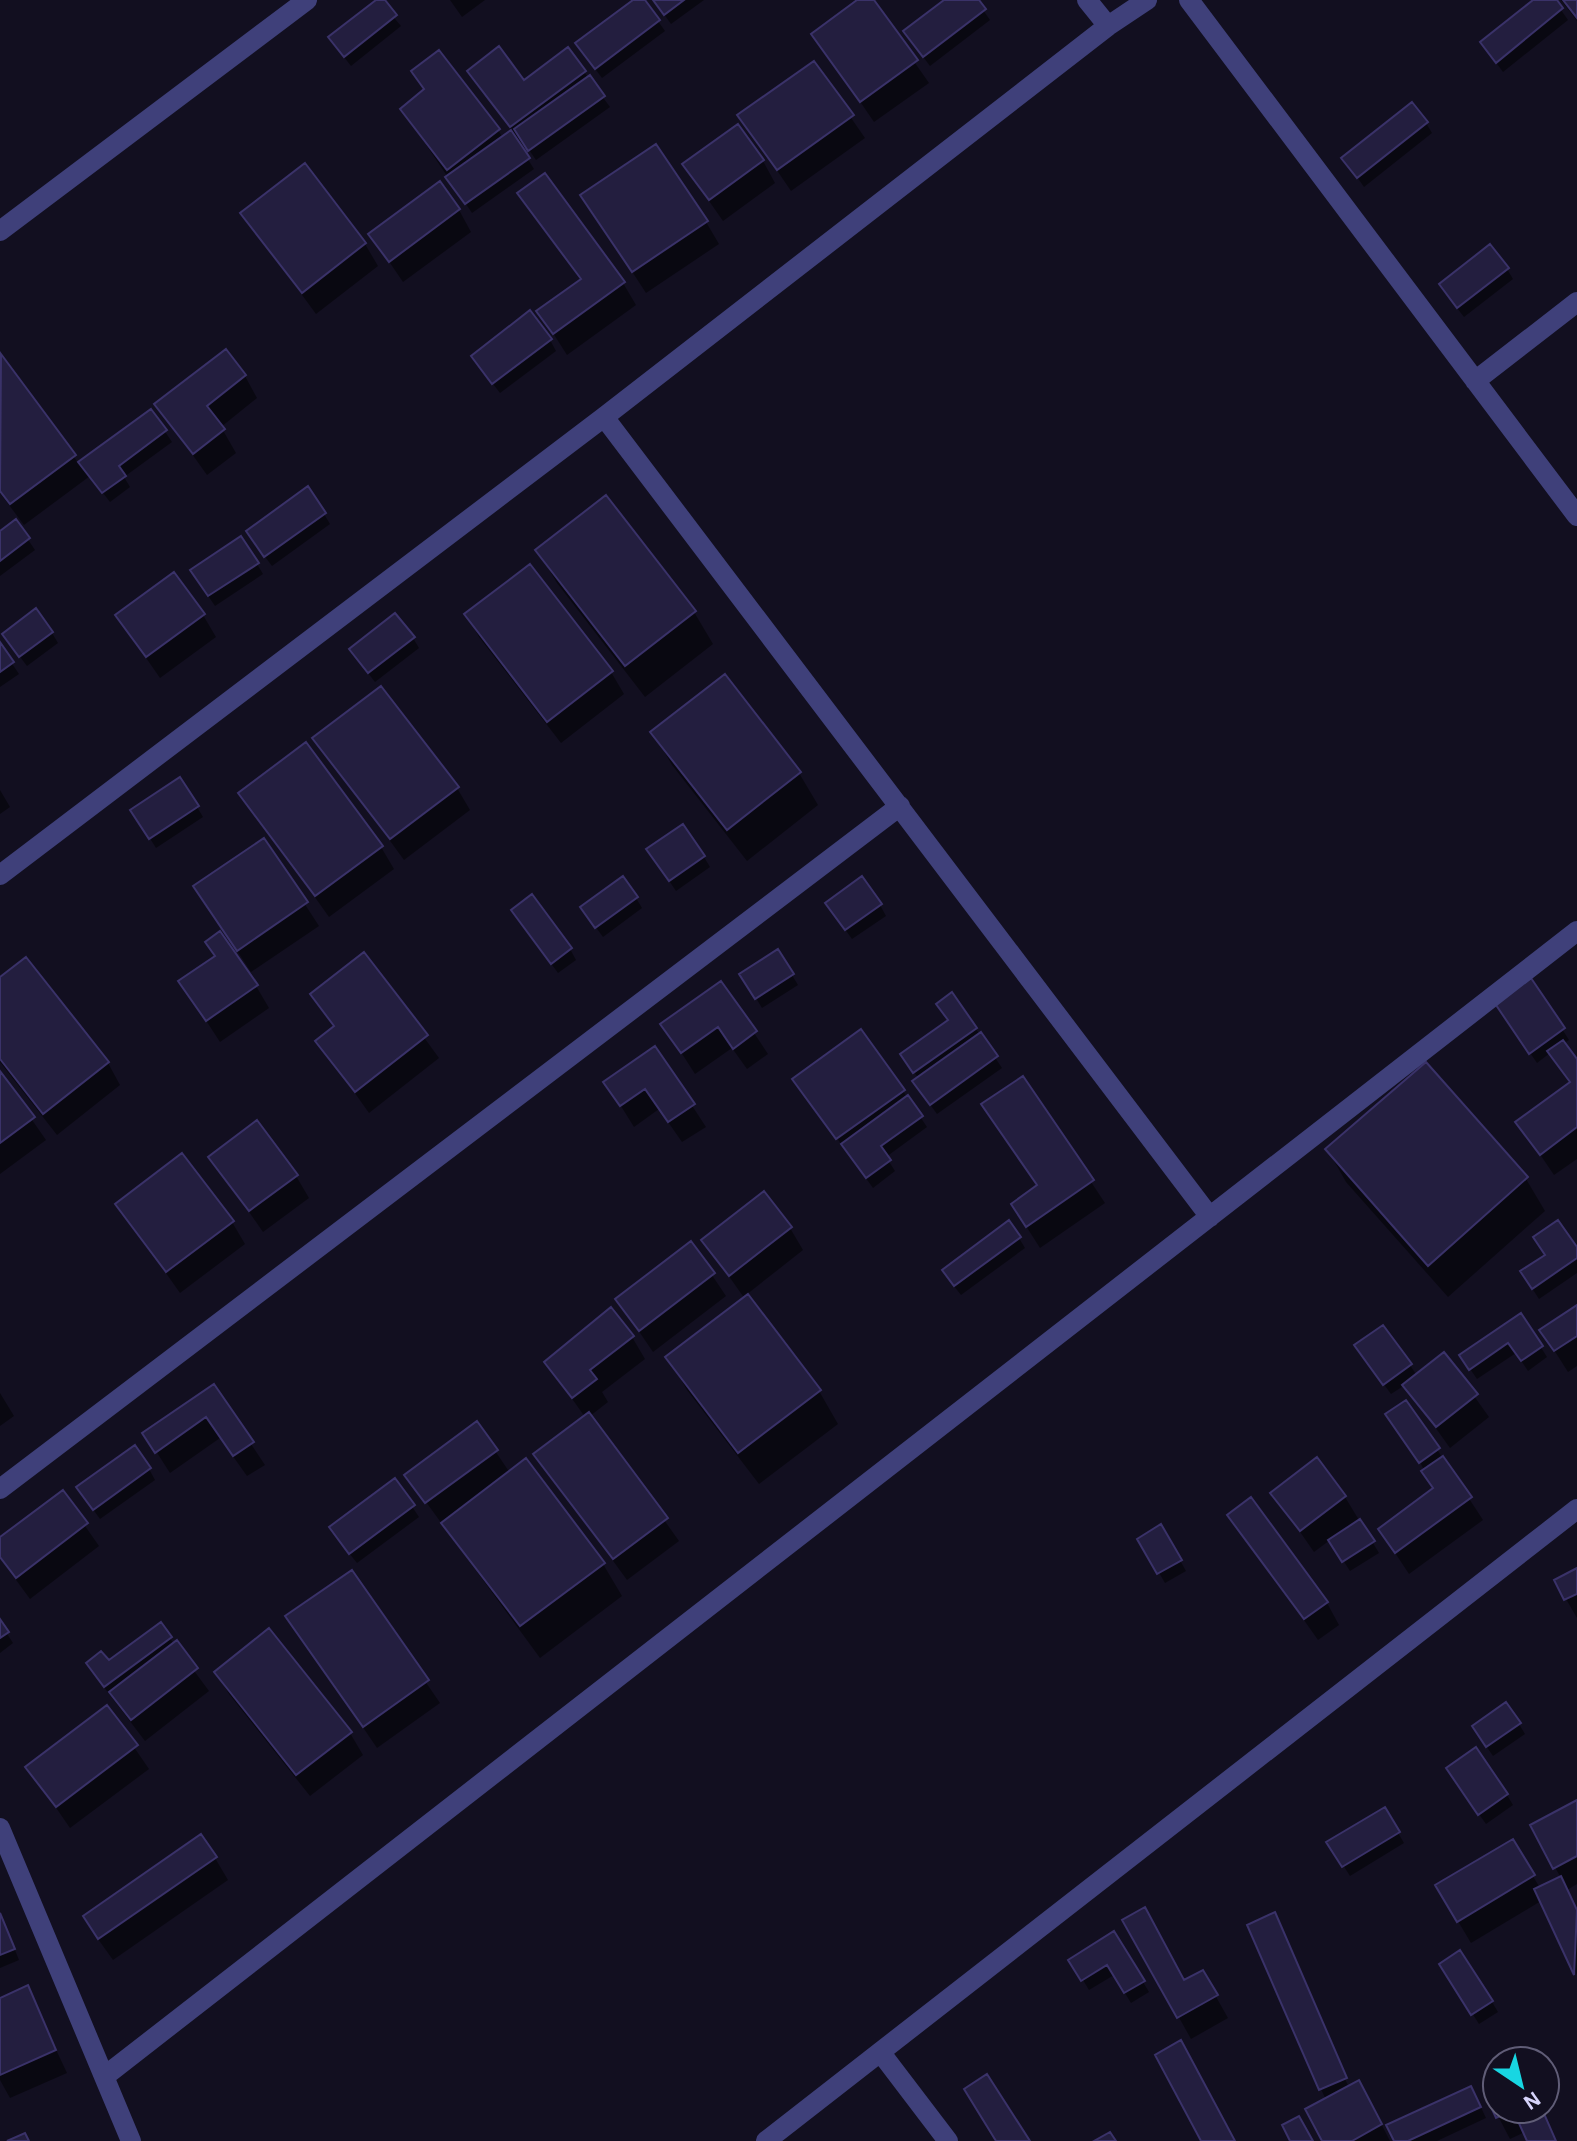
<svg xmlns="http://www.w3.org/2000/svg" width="1577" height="2141" font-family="'Alegreya Sans',sans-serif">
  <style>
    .shadow { fill: #0007 }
    .building { fill: #231e3f; stroke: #3a3269; stroke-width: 2 }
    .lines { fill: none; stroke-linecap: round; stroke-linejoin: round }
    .minor { stroke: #3f407a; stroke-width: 20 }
  </style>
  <rect width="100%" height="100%" fill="#120f20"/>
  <!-- shadow -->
  <path class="shadow" d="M379,0L401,26L351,66L337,48Z
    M450,0H485L462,17Z
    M636,0H643L665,31L602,78L584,54Z
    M654,0H704L671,24Z
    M860,0H871L929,83L874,122L814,34Z
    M948,0H976L990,20L930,66L912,42Z
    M1537,0H1554L1568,20L1503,72L1489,53Z
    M1561,0H1577V21Z
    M813,63L865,138L791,191L740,116Z
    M470,71L524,83L584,72L610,107L536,160L527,147L522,150L534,169L472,213L402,109L425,92L414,72L498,130L503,138L512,132Z
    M1426,123L1432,133L1364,187L1344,158Z
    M763,161L775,183L723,221L684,165Z
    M520,194L623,283L636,305L567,355L539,311L581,281Z
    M583,196L706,222L719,244L646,293Z
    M459,210L471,232L403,282L371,235Z
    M242,213L365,244L378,266L316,314Z
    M1507,269L1513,279L1464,317L1447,295Z
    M550,340L556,351L500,393L480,367Z
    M0,357L79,464L151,411L172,442L124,477L130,487L110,502L90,476L24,525L0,493Z
    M245,376L257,398L221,427L236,453L207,475L157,405Z
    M324,514L330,524L272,566L254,542Z
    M16,522L35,550L0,576V533Z
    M538,551L694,612L713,644L645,697L557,583Z
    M257,564L263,574L215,606L198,581Z
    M203,615L216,637L160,678L117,616Z
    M467,615L611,672L624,694L561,743L479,637Z
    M52,633L58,643L27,666L11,645Z
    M413,638L419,648L375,682L358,660Z
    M0,646L19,674L0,687Z
    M653,732L799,773L818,805L747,861L672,765Z
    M315,738L457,788L470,810L404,860Z
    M0,790L10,807L0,814Z
    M241,793L381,847L394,869L329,917Z
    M197,807L203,817L156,848L139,821Z
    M263,840L319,926L251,972L195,887Z
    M704,857L710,867L676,891L655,860Z
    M636,898L642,908L603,937L589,918Z
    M880,905L886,916L852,939L834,914Z
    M520,921L570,949L576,960L558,973Z
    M778,952L798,985L762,1008L742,975Z
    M364,955L439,1058L369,1113L318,1041L334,1028L313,995Z
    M26,960L108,1063L120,1085L57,1135L0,1062V980Z
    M1531,980L1569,1040L1563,1044L1577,1063V1159L1554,1175L1518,1122L1570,1084L1550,1053L1537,1063L1503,1013Z
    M181,982L256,986L269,1008L220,1042Z
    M721,983L768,1054L747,1069L732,1048L695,1074L663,1024Z
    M976,1029L1002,1068L937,1114L921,1092L919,1079L909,1065Z
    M655,1049L706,1127L682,1142L659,1109L634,1127L606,1082Z
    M0,1074L46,1140L0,1174Z
    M1022,1078L1105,1203L1040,1248L1026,1226L1038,1187L997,1126Z
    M795,1080L903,1091L927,1127L886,1157L895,1171L873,1188Z
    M1328,1150L1526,1179L1545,1211L1448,1297L1346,1182Z
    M211,1157L296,1176L309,1198L263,1232Z
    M118,1205L232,1222L245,1244L180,1293Z
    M790,1228L803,1250L746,1295L819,1391L838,1424L759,1484L687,1390L668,1357L745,1299L704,1241Z
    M1019,1238L1025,1248L961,1295L950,1281Z
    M691,1244L726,1296L653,1352L617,1299Z
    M1577,1251V1273L1539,1299L1528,1282Z
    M1577,1307V1366L1568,1372L1542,1331Z
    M1521,1316L1547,1357L1528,1371L1516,1353L1477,1379L1468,1366Z
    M632,1337L645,1359L602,1392L608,1402L590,1416L679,1541L627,1580L536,1455L585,1417L546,1362Z
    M1444,1354L1489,1417L1450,1448L1405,1385L1391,1394L1363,1356L1410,1365L1417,1376Z
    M213,1387L265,1465L247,1476L220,1438L170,1473L145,1434Z
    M0,1393L14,1416L0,1426Z
    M1406,1402L1483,1520L1409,1574L1380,1530L1434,1490L1416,1454Z
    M477,1424L510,1473L603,1564L622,1596L540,1658L407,1476Z
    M149,1469L155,1480L100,1519L85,1498Z
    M395,1481L419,1517L357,1563L337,1538Z
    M62,1493L99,1546L30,1599L0,1558V1540Z
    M1273,1493L1345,1497L1379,1553L1350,1571L1330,1540L1314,1552Z
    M1230,1515L1327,1603L1339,1625L1318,1640Z
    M1161,1527L1186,1571L1165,1583L1140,1540Z
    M1577,1570V1618L1566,1599Z
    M351,1573L440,1703L377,1748L288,1617Z
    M0,1623L13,1643L0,1653Z
    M160,1625L209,1691L145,1741L94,1674Z
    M216,1672L350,1733L363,1755L310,1796L229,1694Z
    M107,1708L149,1769L70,1828L28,1767Z
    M1519,1724L1525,1734L1493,1756L1480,1737Z
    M1454,1779L1507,1795L1513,1805L1486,1824Z
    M1577,1802V1884L1567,1890L1577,1912V1975L1541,1901L1471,1943L1437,1886L1512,1841L1540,1888L1561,1878L1532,1826Z
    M1384,1809L1404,1843L1350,1876L1329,1843Z
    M215,1858L228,1880L113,1960L98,1939Z
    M0,1913L19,1960L0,1968Z
    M1274,1915L1349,2088L1371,2104L1390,2141H1325L1326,2100L1321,2089Z
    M1125,1921L1184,1982L1202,1972L1228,2018L1191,2039Z
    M1114,1934L1149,1992L1131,2003L1114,1975L1089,1990L1071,1960Z
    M1448,1975L1492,2002L1498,2012L1479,2024Z
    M27,1988L67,2073L10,2098L0,2080V2000Z
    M1497,2093V2109H1543L1557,2141H1529L1525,2132L1510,2139L1488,2097Z
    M1477,2099L1486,2118L1437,2141H1396Z"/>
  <!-- building -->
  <path class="building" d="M376,0H385L397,15L344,57L328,37Z
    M633,0H645L660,20L595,69L575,43Z
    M653,0H684L664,15Z
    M857,0H874L918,60L860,102L811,34Z
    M944,0H979L986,9L923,57L903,31Z
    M1533,0H1557L1563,8L1496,63L1480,42Z
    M1563,0H1577V18Z
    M499,46L524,80L568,47L586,71L510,127L467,71Z
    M439,50L500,129L447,170L400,109L424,89L411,71Z
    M814,61L854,115L777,170L737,115Z
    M590,75L605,96L528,151L514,129Z
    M1412,102L1428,122L1357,178L1341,158Z
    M738,124L764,160L709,200L682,164Z
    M511,130L530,158L465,204L445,177Z
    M656,144L708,221L632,272L580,195Z
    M305,163L366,243L302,293L240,213Z
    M545,173L625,282L553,334L536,311L581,279L517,193Z
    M440,181L460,209L389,262L368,234Z
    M1490,244L1509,268L1457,308L1439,284Z
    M530,310L552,339L492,384L471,356Z
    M226,349L246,375L207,406L225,429L193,454L154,404Z
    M1,354L76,455L10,504L0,491Z
    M151,409L167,430L119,466L126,476L102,493L78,462Z
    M308,486L326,513L264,557L246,531Z
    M606,495L696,611L625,666L535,550Z
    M16,519L30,538L0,561V531Z
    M241,536L259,563L208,596L190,570Z
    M530,564L613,671L547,722L464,614Z
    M174,572L205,614L146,657L115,615Z
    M36,608L53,632L19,657L2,634Z
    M395,613L415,637L368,673L349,649Z
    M0,642L14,662L0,672Z
    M725,674L801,772L727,830L650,732Z
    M381,686L459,787L390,839L312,738Z
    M306,742L383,846L315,896L238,793Z
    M180,777L199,806L149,839L130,810Z
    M683,824L705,856L669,881L646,849Z
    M264,838L308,902L237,951L193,886Z
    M623,876L638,897L595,928L580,907Z
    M862,876L882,904L845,930L825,903Z
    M532,894L572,948L551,964L511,910Z
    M220,931L258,985L206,1021L178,981L215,956L205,942Z
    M778,949L794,974L755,999L739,974Z
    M364,952L428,1035L355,1092L315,1041L334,1026L310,994Z
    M26,957L109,1062L43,1114L0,1059V977Z
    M1531,978L1565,1028L1529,1054L1494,1002Z
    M721,981L757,1031L733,1049L718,1027L681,1053L660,1024Z
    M952,992L977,1028L913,1073L900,1054L948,1020L936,1004Z
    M861,1029L905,1090L836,1139L792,1079Z
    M981,1032L998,1056L930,1105L912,1081Z
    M1563,1040L1577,1059V1127L1540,1155L1515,1122L1570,1082L1547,1051Z
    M655,1046L695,1104L668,1122L645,1089L620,1106L603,1082Z
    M1426,1062L1528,1177L1428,1266L1325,1149Z
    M0,1071L35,1117L0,1143Z
    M1023,1076L1094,1180L1026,1227L1011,1204L1037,1185L981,1104Z
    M908,1095L923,1116L881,1146L891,1160L866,1178L841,1144Z
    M257,1120L298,1175L249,1211L208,1157Z
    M182,1153L234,1221L166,1272L115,1204Z
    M764,1191L792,1227L729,1276L701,1240Z
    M1009,1220L1021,1237L954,1286L942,1270Z
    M1558,1220L1577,1247V1258L1532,1289L1520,1271L1545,1255L1533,1237Z
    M691,1241L715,1273L639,1331L615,1299Z
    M748,1294L821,1390L738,1453L665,1357Z
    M1577,1305V1336L1554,1351L1539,1330Z
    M611,1307L634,1336L590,1370L597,1379L572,1398L544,1362Z
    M1521,1313L1543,1346L1521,1361L1508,1343L1469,1370L1459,1355Z
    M1383,1325L1412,1364L1383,1385L1354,1345Z
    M1444,1352L1478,1394L1436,1427L1402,1385Z
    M214,1384L254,1442L233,1456L206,1417L155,1453L142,1433Z
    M1406,1400L1440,1448L1419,1463L1385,1414Z
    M589,1412L668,1518L613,1559L533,1454Z
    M477,1421L498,1450L425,1503L404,1475Z
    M135,1445L151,1468L93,1510L76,1487Z
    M1443,1456L1472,1497L1395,1553L1378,1529L1433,1488L1421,1471Z
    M1317,1457L1346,1496L1300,1531L1270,1493Z
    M526,1458L605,1563L520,1626L441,1523Z
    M395,1478L415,1505L349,1554L329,1527Z
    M63,1490L88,1523L16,1578L0,1557V1537Z
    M1251,1497L1328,1602L1304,1619L1227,1515Z
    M1360,1519L1375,1541L1342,1562L1328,1540Z
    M1161,1524L1182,1560L1157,1574L1137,1539Z
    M1577,1568V1594L1564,1600L1554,1580Z
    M352,1570L429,1680L363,1727L285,1616Z
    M0,1619L9,1632L0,1638Z
    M161,1622L172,1637L104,1687L86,1663L101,1651L109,1660Z
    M269,1628L352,1732L296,1775L214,1672Z
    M177,1640L198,1668L131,1720L109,1692Z
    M1506,1702L1521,1723L1486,1747L1472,1726Z
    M107,1705L138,1745L56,1807L25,1767Z
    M1476,1747L1508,1794L1478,1815L1446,1768Z
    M1577,1800V1856L1553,1869L1530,1825Z
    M1385,1807L1400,1832L1342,1867L1326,1842Z
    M201,1834L217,1857L98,1939L83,1916Z
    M1513,1839L1535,1875L1457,1922L1435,1885Z
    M1561,1876L1577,1910L1574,1975L1534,1889Z
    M1145,1907L1184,1980L1203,1970L1218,1995L1177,2018L1122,1920Z
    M1275,1912L1347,2078L1319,2090L1247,1925Z
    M0,1913L15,1949L0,1955Z
    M1114,1931L1145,1981L1124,1993L1107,1965L1081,1981L1068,1960Z
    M1460,1950L1493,2001L1471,2015L1439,1964Z
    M28,1985L56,2050L0,2075V1998Z
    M1181,2040L1235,2141H1201L1155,2055Z
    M987,2074L1030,2141H996L964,2089Z
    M1359,2080L1382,2124L1352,2141H1322L1305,2109Z
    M1471,2086L1481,2107L1408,2141H1394L1386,2125Z
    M1497,2091V2109H1542L1556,2141H1527L1513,2110L1496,2118L1486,2096Z
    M1299,2116L1313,2141H1290L1282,2125Z
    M1110,2132L1116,2141H1094Z
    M25,2133L29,2141H7Z"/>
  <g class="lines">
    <!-- minor -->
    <path class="minor" d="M1087,0L1108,26
      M1189,0L1577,516
      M0,231L307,0
      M1475,381L1577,302
      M604,417L1210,1217
      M0,875L604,417L1108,26L1147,0
      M0,1489L900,806
      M0,1828L131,2141
      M881,2053L948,2141
      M105,2076L1577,931
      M766,2141L1577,1509"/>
  </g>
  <!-- north arrow -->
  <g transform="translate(1521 2085) rotate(145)"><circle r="38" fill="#120f20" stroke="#605d77" stroke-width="2"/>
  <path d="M0-6L14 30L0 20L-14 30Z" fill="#18d6e2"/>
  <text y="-12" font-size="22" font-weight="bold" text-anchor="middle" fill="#d6d3fa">N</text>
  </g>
</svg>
